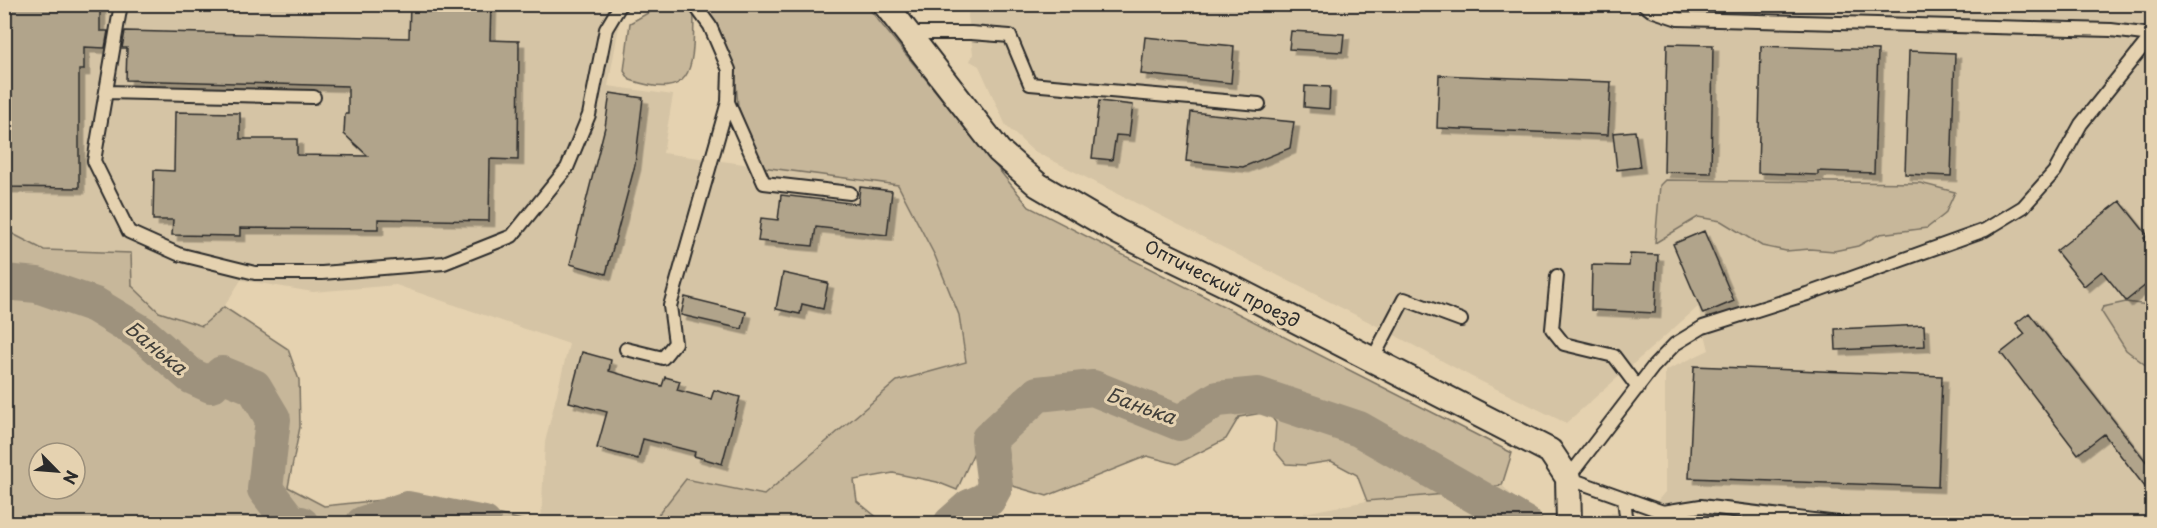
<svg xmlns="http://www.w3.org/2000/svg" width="2157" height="528" font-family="'Playpen Sans',sans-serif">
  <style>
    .built { fill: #d5c4a5 }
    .green { fill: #c7b79a; stroke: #797162; stroke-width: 1.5; fill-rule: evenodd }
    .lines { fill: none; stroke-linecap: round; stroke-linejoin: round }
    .river { stroke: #9e927d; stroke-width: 36 }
    .building { fill: #b1a48b; stroke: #2b2b2b; stroke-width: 1.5; filter: url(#shadow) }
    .lane-casing { stroke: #2b2b2b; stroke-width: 16 }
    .street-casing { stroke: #2b2b2b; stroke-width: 28 }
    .lane { stroke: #e5d2b0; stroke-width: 12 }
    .street { stroke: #e5d2b0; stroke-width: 24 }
    .labels { text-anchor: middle; stroke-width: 6; stroke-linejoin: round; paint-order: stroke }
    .street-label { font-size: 18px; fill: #2b2b2b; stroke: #e5d2b0 }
    .water-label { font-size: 20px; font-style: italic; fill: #42403b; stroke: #e5d2b0 }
  </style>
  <defs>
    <filter id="shadow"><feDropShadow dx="5.5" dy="5.5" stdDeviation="0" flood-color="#0004"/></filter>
  </defs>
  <rect width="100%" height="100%" fill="#e5d2b0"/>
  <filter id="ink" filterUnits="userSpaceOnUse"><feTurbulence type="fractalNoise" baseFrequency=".0167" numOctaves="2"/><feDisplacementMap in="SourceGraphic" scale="12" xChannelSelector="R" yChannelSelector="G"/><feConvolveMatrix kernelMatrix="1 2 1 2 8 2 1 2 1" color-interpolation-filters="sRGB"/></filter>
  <g filter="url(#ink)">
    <!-- built -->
    <path class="built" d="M969,4L2152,5V523H1590L1602,515L1617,512L1641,520L1665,492V371L1709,350L1698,307L1566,423L1472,377L1387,331L1032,150L1006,126L979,66L970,61L973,54L968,16Z
      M4,5H623L608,86L673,95L663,153L898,185L935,256L959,315L966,363L897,381L764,495L686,480L651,523H541L545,442L569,344L396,285L313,292L241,280L224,307L202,326L159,312L132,286L131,253L44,250L5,230Z
      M1502,485L1538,523L1304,524V513L1367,501L1468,492Z"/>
    <!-- green -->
    <path class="green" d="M662,5L686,7L694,14C693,66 696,102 630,80L624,71L630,23Z
      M703,5H866L1029,207L1512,453L1502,485L1468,492L1367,501L1357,475L1331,461L1305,465L1286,464L1274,450L1276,423L1268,412L1239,417L1226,439L1177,464L1147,456L1047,496L1006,484L982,434L957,490L937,482L893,473L854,480L857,501L879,519L870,523L651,524L686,479L764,495L897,381L966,362L959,315L935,256L898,185L762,167L738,106L735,72L719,28Z
      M1665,180L1920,183L1955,192L1945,214L1927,228L1880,234L1858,246L1834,251L1810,249L1786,251L1762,246L1721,221L1698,217L1655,243L1660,185Z
      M5,230L44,250L131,253L132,286L159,312L202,326L224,307L288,349L299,380L300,427L288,487L324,506L391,499L461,506L535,523H5ZM39,453H75V489H39Z
      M2126,302L2148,305L2152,302V370L2126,350L2101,311L2103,307Z"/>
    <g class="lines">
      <!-- river -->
      <path class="river" d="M4,282L37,285L95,305L143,334L191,376L211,385L222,374L254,387L273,419L265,489L291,523L301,524
        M363,524L407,509L484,524
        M951,524L970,507L988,499L995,486L989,439L1038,394L1093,388L1180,423L1217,399L1258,395L1359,429L1525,524"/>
    </g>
    <!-- building -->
    <path class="building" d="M4,4H100V31H108L105,48L84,47V70H79V188L4,187Z
      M410,4H491L490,40L519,41L518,160L490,159L489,221L378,219V229L240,228V236L172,235L173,220H153L154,170L174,171L175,112L240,113V139H297V155L368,156L344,134L345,114H348V86L126,80L127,48H122L125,31L409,38Z
      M1291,31L1344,34L1342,52L1289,49Z
      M1145,37L1234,46L1231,83L1141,74Z
      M1667,44L1713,45L1711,173L1664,172Z
      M1761,46L1878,50L1874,173L1818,171V175L1758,173Z
      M1909,51L1955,53L1951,176L1905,174Z
      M1439,75L1611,82L1608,135L1437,128Z
      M1305,86L1330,87L1329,109L1304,107Z
      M610,93L643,98L635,165L606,274L570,264L605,127Z
      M1099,101L1133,105L1129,136L1116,135L1112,160L1092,158Z
      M1191,112L1294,122L1290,148L1243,167L1186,161Z
      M1635,131L1640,167L1617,170L1613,133Z
      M860,187L892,191L887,235L816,227L813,246L758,241L761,218L778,220L781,195L858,204Z
      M2120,201L2148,236L2144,238L2152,249V280L2126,301L2102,271L2084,286L2056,251Z
      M1704,231L1734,301L1703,314L1673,244Z
      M1630,254L1658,255L1655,313L1591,310L1592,265L1629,266Z
      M783,273L828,283L823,309L802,304L800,314L776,309Z
      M685,297L746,312L742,329L681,315Z
      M2029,313L2152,469V496L2104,434L2078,454L2001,353L2025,334L2016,323Z
      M1924,325L1925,346L1836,350L1835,329Z
      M582,352L611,360L609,371L662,386L665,377L680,381L677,390L711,399L714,390L740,397L722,464L694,456L695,452L643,439L638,459L597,448L607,412L569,402Z
      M1694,366L1942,376L1938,487L1689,478Z"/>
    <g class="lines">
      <!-- lane casing -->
      <g class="lane-casing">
        <path id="lane" d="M121,4L94,161L129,232L178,254L255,273H322L444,263L512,236L567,168L589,115L606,29L621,4
          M694,4L710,26L729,70L728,102L764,183L850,193
          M1643,4L1651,10L1678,19L2111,30L2152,35
          M909,33H971L1010,36L1030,84L1259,104
          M106,92L314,97
          M1557,276L1552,329L1564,344L1614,356L1638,388
          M626,349L663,358L675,343L670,306L728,102
          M1372,360L1404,299L1461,320
          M1624,499L1627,524
          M1663,512L1701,506L1846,524
          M1669,524L1663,512L1568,478L1653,367L1675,344L1703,327L1807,294L1985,230L2023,207L2055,171L2081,124L2152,35"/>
      </g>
      <!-- street casing -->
      <g class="street-casing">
        <path id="street" d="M885,4L999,151L1038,185L1118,232L1231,287L1550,451L1568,478L1569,524"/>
      </g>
      <!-- lane -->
      <use href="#lane" class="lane"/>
      <!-- street -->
      <use href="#street" class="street"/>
    </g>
  </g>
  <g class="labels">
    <!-- street labels -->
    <g class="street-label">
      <text transform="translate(1222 284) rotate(27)" y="6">Оптический проезд</text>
    </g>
    <!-- water labels -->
    <g class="water-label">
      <text transform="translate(156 348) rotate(39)" y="7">Банька</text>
      <text transform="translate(1141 406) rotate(20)" y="7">Банька</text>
    </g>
  </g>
  <!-- margin -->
  <rect width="2157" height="528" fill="none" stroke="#e5d2b0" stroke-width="24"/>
  <rect x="12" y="12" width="2133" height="504" fill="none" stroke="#2b2b2b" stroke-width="2" filter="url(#ink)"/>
  <!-- north arrow -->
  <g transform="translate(57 471) rotate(115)"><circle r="28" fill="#e5d2b0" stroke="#9b8f7b" stroke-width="1.5"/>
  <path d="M0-4.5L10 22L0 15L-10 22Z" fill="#2b2b2b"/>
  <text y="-9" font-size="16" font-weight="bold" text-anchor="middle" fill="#2b2b2b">N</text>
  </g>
</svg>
